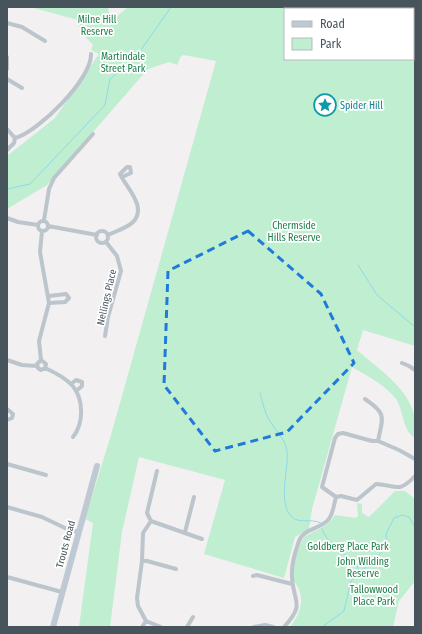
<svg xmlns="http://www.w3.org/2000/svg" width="422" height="634" font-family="'Fira Sans Condensed',sans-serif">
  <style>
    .green { fill: #c0eed0; fill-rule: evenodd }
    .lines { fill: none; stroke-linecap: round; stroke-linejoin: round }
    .stream { stroke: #8fdae9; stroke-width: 1 }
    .street { stroke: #bcc5cc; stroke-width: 4 }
    .secondary { stroke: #bec9d3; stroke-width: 6 }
    .marked { fill: none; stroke: #207adc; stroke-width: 3; stroke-dasharray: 8 5; stroke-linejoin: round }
    .labels { text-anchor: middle; stroke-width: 3.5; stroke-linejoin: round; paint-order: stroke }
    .park-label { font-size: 10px; fill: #1b7c47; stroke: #fff }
    .culture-label { font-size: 10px; fill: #0d838f; stroke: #fff; text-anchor: start }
    .street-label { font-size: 10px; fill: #48545c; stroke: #fff }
  </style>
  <rect width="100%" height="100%" fill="#f2f0f0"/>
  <!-- green -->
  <path class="green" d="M30,7H108L109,13L115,18L128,7H415V346L363,330L357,350C378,369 410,388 415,419C416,425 415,431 415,438C402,430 404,411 396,399C387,386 366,375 352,367L312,509L309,529L295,537L284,578L204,554L225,480L139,457L122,532L110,627H79L93,523L85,519L111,435L216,61L184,55L181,56L177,65L169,62C161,65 154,66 147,70L47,185L7,209V156L55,118L99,54L91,50L93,45L81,32L78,20ZM285,9H413V59H285Z
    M395,491H405L415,499V581L399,601L393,627H290C299,615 305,602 298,587C295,582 292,579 293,573C293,565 300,539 306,536C317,529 328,527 335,515L356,518L358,516L357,503L362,504V513L369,517Z"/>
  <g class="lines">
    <!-- stream -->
    <path class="stream" d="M7,189L30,184L105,105L110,79L136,57L171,7
      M358,265L377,295L415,327
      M260,393C263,404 265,415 272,424C278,434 285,439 287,451C289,469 277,503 292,517C299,524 311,518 321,523
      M322,529C328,547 351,555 361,572
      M322,627L344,611L351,581L387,547L386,534L394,518L402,515L409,517L415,527"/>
    <!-- street -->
    <path class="street" d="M7,23L22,27L45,41
      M7,57V69
      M7,79L22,88
      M7,129L15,138
      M7,150L14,143L15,138C38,132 92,79 91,54
      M7,218L18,222L38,225
      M44,220L49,189L54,178L93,134
      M38 226a5 5 0 1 1 10 0a5 5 0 1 1-10 0Z
      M48,226L97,235
      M96 237a6 6 0 1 1 12 0a6 6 0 1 1-12 0Z
      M108,235C116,231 127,228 133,222C148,207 125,186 120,174L127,167H130L131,173L122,177
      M49,296L66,294L69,298L65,302L49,303
      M105,336L108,317L121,271L117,256L106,242
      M7,360L22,365L37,366
      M41,360L37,364L38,368L41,370L45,368L46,364L41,360L39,341L49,303L40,252L42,231
      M402,363L409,366L415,370
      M45,368C54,372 65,378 72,385C84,399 84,423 73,437
      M71,384L76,380L82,382V386L76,391
      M365,399C387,414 383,416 378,441
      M7,409L13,414L12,418L7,420
      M415,459L399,450L378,441H372L343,433L338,434L335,438L322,487L336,497L341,496L357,500L376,484C397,485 398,494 415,476
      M7,464L46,475
      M157,471L147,513L151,521L143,533L142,561L137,598L138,606L146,621L161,627
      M7,507L42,517L65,528L78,532
      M151,521L202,539
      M185,532L194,497
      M142,561H147L176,569
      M253,576L257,575L292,584
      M7,577L62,592
      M142,627L146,621
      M187,627L193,617
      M254,627L265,625L273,627
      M284,627C306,603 293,603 292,577C291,565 295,552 299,541C303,529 320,529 328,520C333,515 334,504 336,497"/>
    <!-- secondary -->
    <path class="secondary" d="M53,627L97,466"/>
  </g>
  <!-- marked area -->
  <path class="marked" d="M248,231L321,294L354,363L287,432L215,451L164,385L168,271Z"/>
  <!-- icons -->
  <defs>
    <g id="sight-ring" transform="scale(1.15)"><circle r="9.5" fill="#fff" stroke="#0f9aa8" stroke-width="1.5"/><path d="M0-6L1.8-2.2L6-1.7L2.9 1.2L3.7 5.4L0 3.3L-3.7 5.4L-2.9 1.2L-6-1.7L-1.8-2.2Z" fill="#0f9aa8"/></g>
  </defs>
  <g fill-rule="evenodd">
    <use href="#sight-ring" x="325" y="105"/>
  </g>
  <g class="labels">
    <!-- park labels -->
    <g class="park-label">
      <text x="97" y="23">Milne Hill<tspan x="97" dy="12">Reserve</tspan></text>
      <text x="123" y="60">Martindale<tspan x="123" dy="12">Street Park</tspan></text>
      <text x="294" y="229">Chermside<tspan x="294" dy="12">Hills Reserve</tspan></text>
      <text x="348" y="550">Goldberg Place Park</text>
      <text x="363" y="565">John Wilding<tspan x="363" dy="12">Reserve</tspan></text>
      <text x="374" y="593">Tallowwood<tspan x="374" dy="12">Place Park</tspan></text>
    </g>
    <!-- culture labels -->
    <g class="culture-label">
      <text x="340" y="109">Spider Hill</text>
    </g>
    <!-- street labels -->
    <g class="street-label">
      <text transform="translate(106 297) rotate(-77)" y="4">Nellings Place</text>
      <text transform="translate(65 544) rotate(-75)" y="4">Trouts Road</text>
    </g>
  </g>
  <!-- border -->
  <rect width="422" height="634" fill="none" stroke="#48545c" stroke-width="16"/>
  <!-- legend -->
  <rect x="284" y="8" width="130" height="52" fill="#ffffff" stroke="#b6bbbe"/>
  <rect x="292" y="21" width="20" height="6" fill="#bec9d3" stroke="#b6bbbe"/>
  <text x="320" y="28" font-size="12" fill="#48545c">Road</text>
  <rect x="292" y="38" width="20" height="12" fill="#c0eed0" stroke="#b6bbbe"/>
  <text x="320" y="48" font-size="12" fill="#48545c">Park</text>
</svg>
